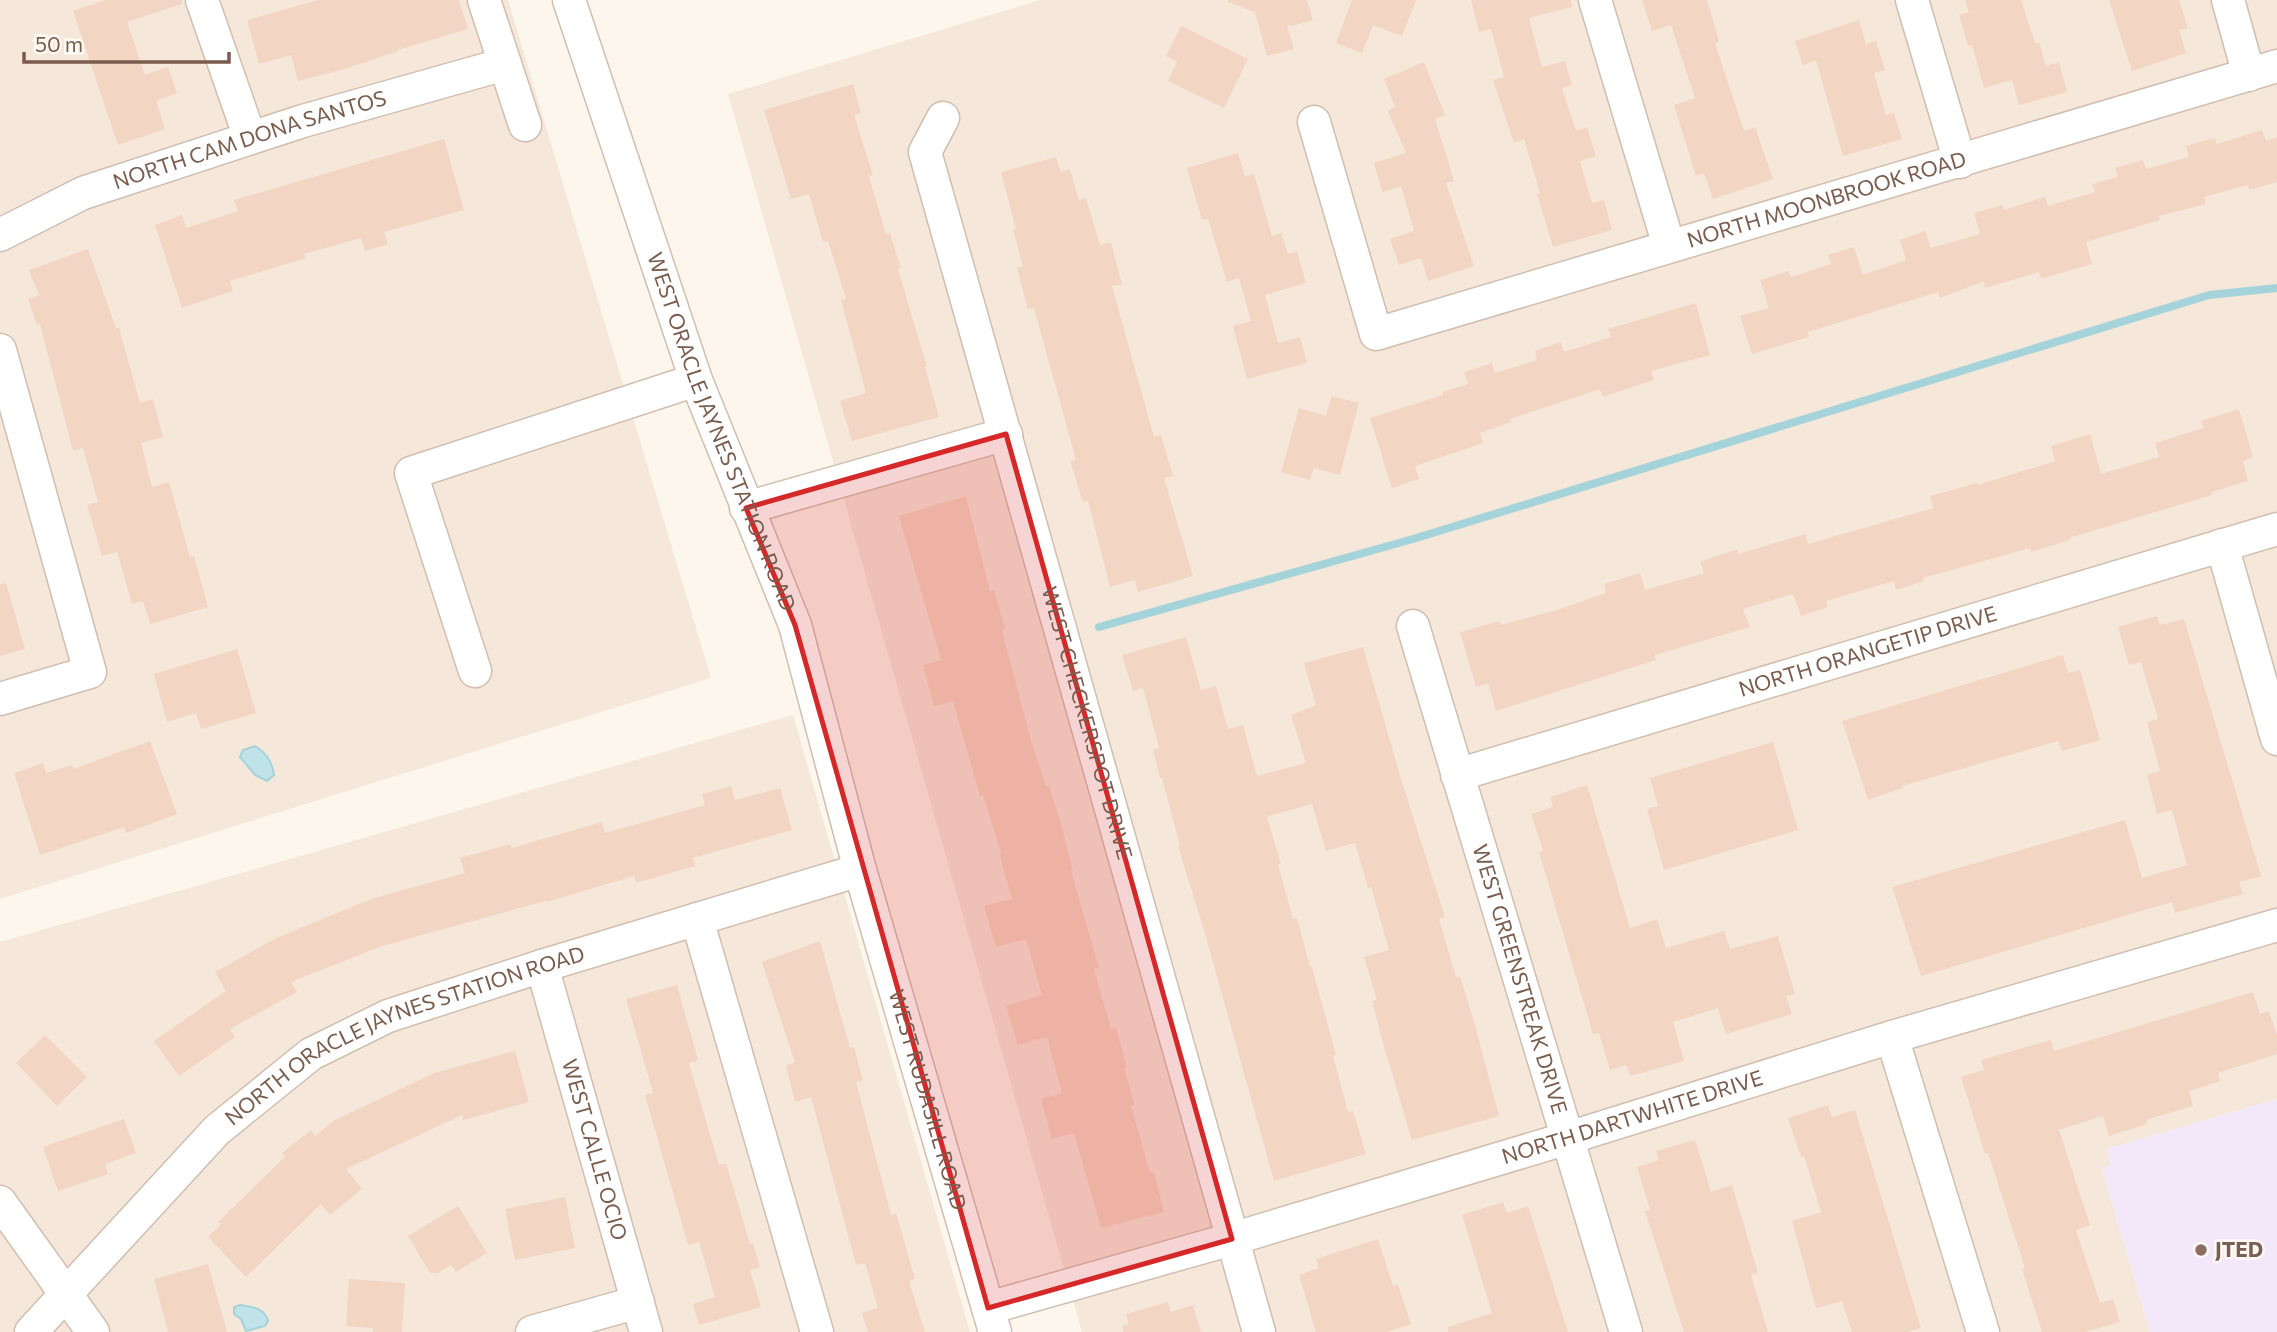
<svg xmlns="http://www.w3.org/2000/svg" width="2277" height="1332" font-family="Commissioner,sans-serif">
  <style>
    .residential { fill: #f5e8da }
    .education { fill: #f3e8fa }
    .water { fill: #bfe3e8; stroke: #a5d3da; stroke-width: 2 }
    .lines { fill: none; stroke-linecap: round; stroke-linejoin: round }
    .stream { stroke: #a5d3da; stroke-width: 8 }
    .building { fill: #f3d5c3 }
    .minor-casing { stroke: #d1beb0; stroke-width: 35 }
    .minor { stroke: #fff; stroke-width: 32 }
    .marked { fill: #d62828; fill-opacity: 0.2; stroke: #d62828; stroke-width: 5; stroke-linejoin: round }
    .education-dot { fill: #8d6e63; stroke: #fffaf3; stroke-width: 2.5 }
    .labels { text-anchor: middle; stroke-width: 5; stroke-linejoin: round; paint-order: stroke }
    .street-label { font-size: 21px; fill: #7a5c4d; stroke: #fffaf3 }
    .education-label { font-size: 21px; font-weight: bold; fill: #785e54; stroke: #fffaf3; text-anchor: start }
  </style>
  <rect width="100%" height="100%" fill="#fdf6ec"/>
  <!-- residential -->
  <path class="residential" d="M0,0H508L711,678L0,899Z
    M1040,0H2277V1099L2107,1149L2111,1165L2102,1169L2150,1332H1082L728,94Z
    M793,715L970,1332H0V942Z"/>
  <!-- education -->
  <path class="education" d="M2277,1099V1332H2150L2102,1168L2111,1165L2107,1149Z"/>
  <!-- water -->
  <path class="water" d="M255,746C266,753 272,761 274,775L267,781L255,775L240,757L243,750Z
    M240,1305C252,1307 265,1308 268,1321L265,1326L246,1331L241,1319L234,1314V1307Z"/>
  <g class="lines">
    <!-- stream -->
    <path class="stream" d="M1099,627L1413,539L2209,295L2277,288"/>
  </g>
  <!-- building -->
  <path class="building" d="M106,0H182V4L127,22L145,75L168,67L177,93L156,101L165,129L118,145L73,11Z
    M318,0H459L468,29L398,50V51L348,68L298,81L291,55L259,64L247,20Z
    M1228,0H1307L1313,20L1292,26L1287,25L1294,49L1267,56L1255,12L1228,2Z
    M1352,0H1416L1402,36L1373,25L1362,53L1336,43Z
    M1471,0H1571L1572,7L1529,18L1542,67L1565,61L1572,85L1562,88L1576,131L1587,127L1596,156L1580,161L1592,203L1604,200L1612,230L1553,247L1537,194L1540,193L1524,139L1514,143L1493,80L1504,77L1491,29L1479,32Z
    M1642,0H1707L1719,41L1715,43L1744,131L1755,127L1773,179L1713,199L1704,173L1696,176L1674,105L1695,98L1671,25L1652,31Z
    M1965,0H2021L2035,43L2039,42L2046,66L2059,62L2067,92L2019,105L2012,80L1984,88L1972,45L1968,46L1959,15L1969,12Z
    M2109,0H2179L2188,28L2179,30L2186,53L2132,71Z
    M1859,20L1866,44L1876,41L1885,70L1874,73L1886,115L1894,113L1902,139L1843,156L1816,60L1803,65L1795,41Z
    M1181,26L1248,59L1224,108L1168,81L1177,62L1166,56Z
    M1424,62L1445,115L1435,119L1454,181L1446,183L1474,266L1428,281L1421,258L1399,265L1390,239L1414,231L1401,186L1382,192L1374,163L1406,153L1388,111L1395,107L1384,79Z
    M853,84L861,113L854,115L873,175L869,177L886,234L890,233L901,268L898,269L927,367H925L939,417L852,441L840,401L866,393L841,300L846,299L828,241L823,242L809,194L791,199L764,110Z
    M2262,130L2266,141L2277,137V182L2249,190L2248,185L2204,197L2206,204L2159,216L2160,220L2086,242L2092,264L2041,279L2039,272L1985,288L1984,281L1940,298L1938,292L1808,332L1809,337L1752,354L1740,316L1769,308L1760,280L1789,271L1791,277L1831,264L1828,255L1854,247L1863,275L1906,260L1900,240L1925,231L1931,248L1980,234L1974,213L2002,205L2004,210L2045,197L2048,206L2095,192L2092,184L2118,177L2115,168L2143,160L2146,169L2189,157L2186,146L2215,138L2217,144Z
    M444,139L464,210L384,232L388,244L365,251L361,238L304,254L306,258L230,281L233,291L182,308L155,225L182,215L186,228L238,211L234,200Z
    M1238,153L1245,176L1254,174L1272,236L1281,233L1288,254L1297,251L1306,283L1265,295L1278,343L1300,337L1307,363L1247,379L1233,326L1251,321L1239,278L1227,282L1208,219L1202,220L1187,168Z
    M1056,157L1061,172L1070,169L1079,200L1086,198L1100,245L1111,242L1122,284L1112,286L1154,437L1161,435L1173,476L1164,478L1193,576L1138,592L1135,580L1110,587L1088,501L1083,502L1070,461L1076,460L1034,308L1028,309L1017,268L1023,266L1013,230L1016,229L1001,172Z
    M88,249L116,328H119L140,403L153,399L163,437L141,443L152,487L169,482L190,557L194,556L208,607L150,624L143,601L132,604L117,552L102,556L87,505L98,502L83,448L73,451L40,324L37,325L28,299L39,295L29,270Z
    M1696,303L1710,355L1651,371L1654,380L1603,397L1600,389L1510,419L1511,422L1480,433L1483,443L1415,466L1419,479L1392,488L1370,418L1443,395V392L1468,384L1464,372L1492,363L1495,373L1537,360L1535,351L1561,342L1564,352L1611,337L1608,329Z
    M1332,396L1359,403L1340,475L1314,468L1310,480L1281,472L1299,408L1326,416Z
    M2239,409L2253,457L2243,461L2248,481L2212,492V495L2069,538L2070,540L2031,552L2030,548L1923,578L1924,581L1896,590L1894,581L1826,601L1828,607L1801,616L1793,594L1743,609L1750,627L1655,655L1656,660L1496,711L1488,683L1476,687L1460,632L1500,621L1501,625L1557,610L1606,593L1604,584L1640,573L1645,590L1704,573L1700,562L1737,549L1739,554L1805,534L1808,544L1933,508L1930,496L1977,483L1978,485L2055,461L2051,446L2090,434L2101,474L2159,457L2155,443L2203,428L2201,421Z
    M966,496L990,591L994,590L1005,629L1002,630L1030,737L1046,786L1049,785L1060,821L1073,871H1071L1099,968L1094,969L1111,1029L1116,1028L1127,1068H1124L1135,1105L1131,1106L1150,1173L1154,1172L1164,1212L1101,1228L1074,1133L1052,1139L1041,1099L1062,1093L1047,1037L1018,1045L1006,1006L1042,995L1026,939L996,947L984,906L1012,899L999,853H1001L983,795L980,796L953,701L934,706L923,665L941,660L899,516Z
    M6,583L25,649L0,656V584Z
    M2157,616L2160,625L2184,619L2261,876L2239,882L2243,894L2175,913L2172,902L1921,976L1892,887L2125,820L2142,878L2187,865L2172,810L2157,814L2147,775L2160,771L2147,722L2158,719L2141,662L2129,665L2118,627Z
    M1186,637L1201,690L1216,686L1228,729L1243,725L1257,776L1306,763L1291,715L1316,705L1304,663L1363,647L1402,782L1445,917L1439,919L1456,977L1460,976L1475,1025L1499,1116L1412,1140L1385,1050L1372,1001L1377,1000L1364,957L1389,950L1371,887L1368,888L1355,843L1326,851L1312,804L1272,815L1267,817L1281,864H1278L1293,919L1297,918L1310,967H1312L1336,1055L1333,1056L1348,1112L1353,1111L1366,1154L1274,1181L1206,937L1178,846L1180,845L1162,778H1160L1153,750L1159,748L1143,688L1133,691L1122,655Z
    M237,649L256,713L201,729L196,713L167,722L154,674Z
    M2063,655L2068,673L2080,670L2100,740L2062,751L2058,741L1902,786L1903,788L1868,800L1842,721Z
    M150,741L177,814L126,833L124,827L40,855L14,773L43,763L46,773L72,765L73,769Z
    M1773,742L1798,830L1664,870L1647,809L1658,806L1650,778Z
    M1587,785L1630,928L1657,919L1666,948L1724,931L1730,949L1778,936L1795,994L1786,996L1792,1014L1726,1034L1718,1008L1673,1022L1684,1061L1630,1076L1626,1065L1610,1070L1599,1033L1593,1034L1576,977L1539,852L1543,851L1531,814L1553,807L1550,797Z
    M731,786L735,800L780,788L792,830L693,858L695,866L636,883L634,876L546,902L545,901L382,946L291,982L297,992L230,1029L235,1037L179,1076L154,1041L226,991L215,972L276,938L374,898L465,873L460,858L510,844L512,848L602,822L605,833L705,805L702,794Z
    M820,941L850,1048L854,1047L863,1080L856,1082L891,1215L896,1213L915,1279L909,1281L925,1332H868L862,1313L878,1308L865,1263L856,1265L811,1097L795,1102L786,1065L795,1063L762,962Z
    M677,985L698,1060L689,1063L719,1165L726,1163L750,1244L753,1243L760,1267L750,1270L761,1307L699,1325L693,1304L715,1297L699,1242L688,1245L645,1095L653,1093L626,999Z
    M2253,992L2260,1014L2269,1011L2277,1035V1054L2218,1073L2220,1081L2189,1091L2193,1106L2146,1120L2147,1124L2109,1136L2103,1116L2059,1130L2090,1225L2076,1230L2100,1303L2113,1299L2120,1322L2085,1332H2042L2022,1269L2025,1268L1988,1153L1985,1154L1961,1077L1984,1070L1981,1060L2051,1040L2054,1051Z
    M45,1035L87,1077L57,1106L16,1063Z
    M515,1051L529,1102L463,1120L462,1115L346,1169L362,1189L330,1215L321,1204L246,1277L208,1237L221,1224L218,1222L285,1157L282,1153L311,1130L315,1136L333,1121L434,1073Z
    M1828,1105L1832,1117L1855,1110L1921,1328L1908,1332H1852L1842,1301L1816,1308L1792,1221L1821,1212L1804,1156L1801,1157L1788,1118Z
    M124,1119L136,1153L105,1164L108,1174L58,1191L43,1147Z
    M1695,1140L1711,1192L1732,1185L1758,1273L1751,1275L1768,1332H1684L1645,1211L1650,1210L1637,1167L1659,1160L1656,1151Z
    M565,1197L575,1248L515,1260L505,1209Z
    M1503,1202L1507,1213L1528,1206L1568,1332H1448V1327L1492,1313L1462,1215Z
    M458,1206L487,1253L456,1272L451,1265L438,1273H430L408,1236Z
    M1378,1239L1393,1286L1398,1285L1411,1324L1387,1332H1316L1299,1275L1319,1268L1316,1259Z
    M208,1264L227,1332H168L154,1279Z
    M349,1279L405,1283L402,1332H373V1328L346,1326Z
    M1168,1302L1171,1312L1193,1305L1201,1332H1123V1326L1129,1324L1126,1314Z"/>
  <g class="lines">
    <!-- minor casing -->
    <g class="minor-casing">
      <g id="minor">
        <path d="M202,0L250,138"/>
        <path d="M484,0L525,125"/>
        <path id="s1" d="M569,0L696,380L795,625L860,870L995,1332"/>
        <path d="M1595,0L1669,246"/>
        <path d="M1912,0L1960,162"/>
        <path d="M2228,0L2249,75"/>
        <path id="s2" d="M943,118L925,152L1259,1332"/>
        <path id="s3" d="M1314,122L1376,334L2277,66"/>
        <path id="s4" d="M0,235L83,193L303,121L505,64"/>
        <path d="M0,350L90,672L0,699"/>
        <path d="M746,508L1006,434"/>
        <path d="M2222,545L2277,739"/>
        <path id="s5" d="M1413,626L1626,1332"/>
        <path d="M475,671L411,473L696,380"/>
        <path id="s6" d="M1457,775L2277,529"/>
        <path d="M697,919L817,1332"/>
        <path id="s7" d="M542,966L646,1332"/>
        <path d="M1892,1037L1983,1332"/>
        <path d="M0,1202L93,1332"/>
        <path id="s8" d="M988,1308L1232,1239L1568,1138L1892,1037L2277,925"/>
        <path id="s9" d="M31,1332L217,1130L311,1054L388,1016L542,966L860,870"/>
        <path d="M532,1332L638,1302"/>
      </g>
    </g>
    <!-- minor -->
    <use href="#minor" class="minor"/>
  </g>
  <!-- marked area -->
  <path class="marked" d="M1006,434L1232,1239L988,1308L795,625L746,508Z"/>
  <!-- markers -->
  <circle class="education-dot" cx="2201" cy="1250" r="7"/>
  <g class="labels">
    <!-- street labels -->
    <g class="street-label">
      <text dy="7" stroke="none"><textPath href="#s4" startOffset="268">NORTH CAM DONA SANTOS</textPath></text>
      <text dy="7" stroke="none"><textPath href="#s3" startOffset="691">NORTH MOONBROOK ROAD</textPath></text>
      <text dy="7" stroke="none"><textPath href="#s1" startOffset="458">WEST ORACLE JAYNES STATION ROAD</textPath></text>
      <text dy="7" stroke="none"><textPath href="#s6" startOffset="429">NORTH ORANGETIP DRIVE</textPath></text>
      <text dy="7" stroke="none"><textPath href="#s2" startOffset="632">WEST CHECKERSPOT DRIVE</textPath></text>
      <text dy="7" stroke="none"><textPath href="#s5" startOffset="369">WEST GREENSTREAK DRIVE</textPath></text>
      <text dy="7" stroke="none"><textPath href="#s9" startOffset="488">NORTH ORACLE JAYNES STATION ROAD</textPath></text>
      <text dy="7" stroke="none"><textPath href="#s1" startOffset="1158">WEST RUDASILL ROAD</textPath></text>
      <text dy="7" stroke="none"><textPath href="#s8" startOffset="672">NORTH DARTWHITE DRIVE</textPath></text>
      <text dy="7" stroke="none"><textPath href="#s7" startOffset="191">WEST CALLE OCIO</textPath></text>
    </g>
    <!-- education labels -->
    <g class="education-label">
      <text x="2215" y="1257">JTED</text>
    </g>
  </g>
  <!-- scale -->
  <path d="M24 52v10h205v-10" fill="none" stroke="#7a5c4d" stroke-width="3.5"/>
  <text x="35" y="52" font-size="21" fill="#7a5c4d" stroke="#fffaf3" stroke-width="5" paint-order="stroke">50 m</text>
</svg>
